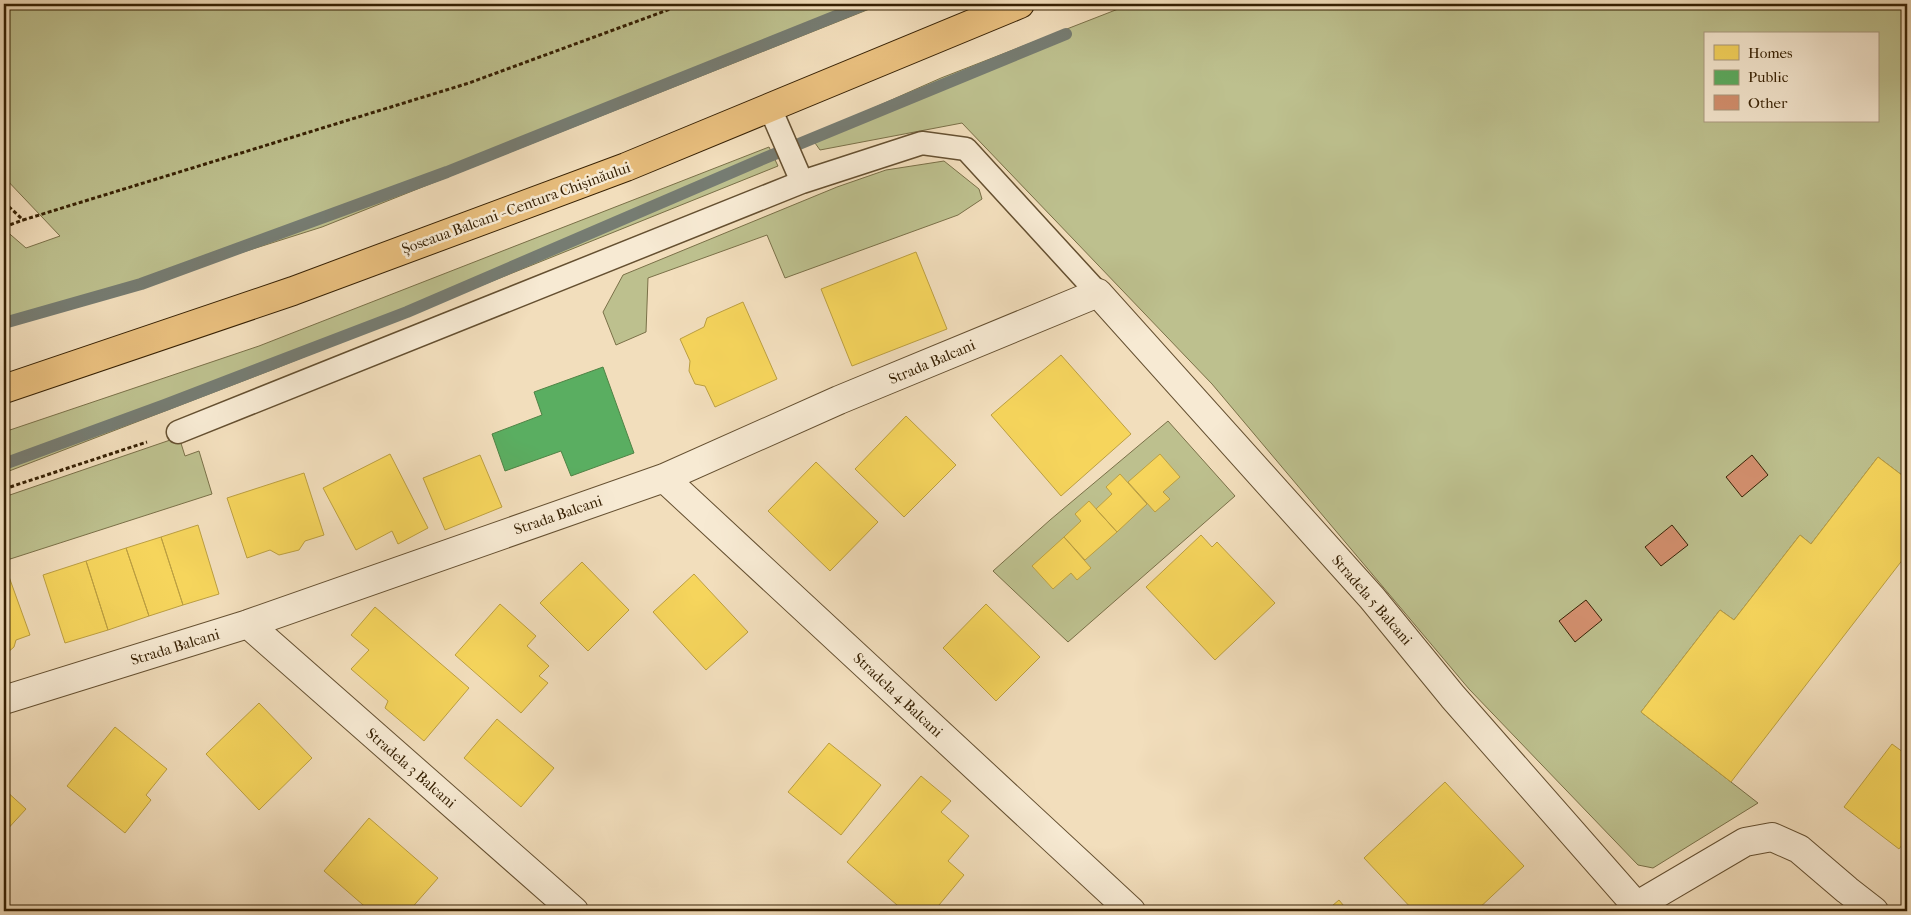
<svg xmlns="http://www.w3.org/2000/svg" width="1911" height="915" font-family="'IM FELL French Canon',serif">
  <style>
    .green { fill: #bdc08e; stroke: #7a7048; fill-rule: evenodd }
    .homes { fill: #f6d55c; stroke: #bc9f41 }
    .public { fill: #5aae61; stroke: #4f8345 }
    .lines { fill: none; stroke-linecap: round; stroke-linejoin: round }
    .stream { stroke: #767c72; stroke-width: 12 }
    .building { fill: #d4906f; stroke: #362003 }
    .lane-casing { stroke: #655031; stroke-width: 25 }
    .street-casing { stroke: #655031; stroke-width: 30 }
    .highway-casing { stroke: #362003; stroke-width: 30 }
    .path { stroke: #362003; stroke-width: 3; stroke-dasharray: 4 2.5; stroke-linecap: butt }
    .lane { stroke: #f7ead3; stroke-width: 22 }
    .street { stroke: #f7ead3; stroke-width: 28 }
    .highway { stroke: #e9bf7e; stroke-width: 28 }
    .labels { text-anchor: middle; stroke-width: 5; stroke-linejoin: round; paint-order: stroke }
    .street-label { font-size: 15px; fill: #362003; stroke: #f7ead3 }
  </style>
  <rect width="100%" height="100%" fill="#f2debc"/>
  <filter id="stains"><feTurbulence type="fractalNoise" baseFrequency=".004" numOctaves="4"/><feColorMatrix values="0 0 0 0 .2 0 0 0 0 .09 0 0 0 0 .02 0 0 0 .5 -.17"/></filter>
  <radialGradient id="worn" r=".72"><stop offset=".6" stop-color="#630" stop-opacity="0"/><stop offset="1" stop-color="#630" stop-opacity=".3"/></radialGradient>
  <!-- green -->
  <path class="green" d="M4,4H686L691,8L701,4H882L322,227L4,328V229L26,248L60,236L4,177Z
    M1131,4H1907V479L1878,457L1811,544L1800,535L1734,620L1720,610L1641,712L1758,803L1653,868L1638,865L1469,689L1212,384L962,123L820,150L810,136L941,78ZM1705,34H1877V121H1705Z
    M769,147L778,166L274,369L4,473V432L259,346Z
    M944,161L979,189L982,199L958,215L785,278L767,235L648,278L646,332L616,345L603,312L623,275L837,187L886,170Z
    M1168,421L1235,496L1068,642L993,571L1050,520Z
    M179,437L185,456L199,451L212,494L4,561V497Z"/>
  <!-- homes -->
  <path class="homes" d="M916,252L947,329L852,366L821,289Z
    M743,302L777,379L715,407L705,386L695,384L689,371L690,361L680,339L704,327L707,318Z
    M1061,355L1131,434L1061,496L991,415Z
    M906,416L956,465L904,517L855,469Z
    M390,454L428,528L398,544L392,531L356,550L323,488Z
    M1160,454L1180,477L1163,492L1170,499L1155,512L1128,482Z
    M480,455L502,507L445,530L423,478Z
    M1878,457L1907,479V554L1731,782L1641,712L1720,610L1734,620L1800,535L1811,544Z
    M816,462L878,522L830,571L768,511Z
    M304,473L324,535L305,541L299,550L279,555L270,550L247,558L227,498Z
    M1120,474L1147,504L1117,532L1096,509L1112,494L1106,487Z
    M1089,501L1117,532L1085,560L1064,537L1081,521L1075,514Z
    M198,525L219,594L183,605L161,537Z
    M1201,535L1212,547L1217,542L1275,603L1215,660L1146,587Z
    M161,537L183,605L149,616L126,548Z
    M1064,537L1091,568L1077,580L1071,573L1053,589L1032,566Z
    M126,548L149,616L108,630L86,561Z
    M86,561L108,630L65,643L43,575Z
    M582,562L629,610L588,651L540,603Z
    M8,574L30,635L16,640L14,647L7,653H4V576Z
    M694,574L748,632L706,670L653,612Z
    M500,604L536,636L527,646L549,666L539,676L548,683L521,713L455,655Z
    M986,604L1040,657L996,701L943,648Z
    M375,607L469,688L424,741L385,708L388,701L351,669L369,650L351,635Z
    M259,703L312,758L259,810L206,754Z
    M497,719L554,768L521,807L464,758Z
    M115,727L167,769L146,795L151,800L125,833L67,786Z
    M829,743L881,785L841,835L788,792Z
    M1892,744L1907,755V838L1899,849L1844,807Z
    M921,776L951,801L941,812L969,836L948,861L964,875L934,911H904L847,862Z
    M1445,782L1524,866L1476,911H1414L1364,858Z
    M4,789L26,809L4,833Z
    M369,818L438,878L409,911H370L324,871Z
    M1339,900L1348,911H1326Z"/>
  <!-- public -->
  <path class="public" d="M603,367L634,453L571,476L561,451L505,471L492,434L542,415L534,392Z"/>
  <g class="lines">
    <!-- stream -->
    <path class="stream" d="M4,323L141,284L447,172L866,4
      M4,464L165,405L407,312L765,158L1066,34"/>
  </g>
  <!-- building -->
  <path class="building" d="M1752,455L1768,475L1742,497L1726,477Z
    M1672,525L1688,545L1661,566L1645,547Z
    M1586,600L1602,620L1575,642L1559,621Z"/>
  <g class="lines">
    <!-- lane casing -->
    <g class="lane-casing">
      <path id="lane" d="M770,108L802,182
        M178,432L802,182L922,143L966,149L1098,293"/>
    </g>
    <!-- street casing -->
    <g class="street-casing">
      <path id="street" d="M664,478L1131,911
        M248,624L574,911
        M4,700L248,624L664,478L839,400L1098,293L1372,598L1453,697L1641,911
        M1636,906L1745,842L1772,837L1799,849L1847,890L1874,911"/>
    </g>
    <!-- highway casing -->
    <g class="highway-casing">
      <path id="highway" d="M4,389L293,291L626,167L1020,4"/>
    </g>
    <!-- path -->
    <path class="path" d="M4,202L23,220L469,83L684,4
      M4,227L23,220
      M4,489L147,442"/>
    <!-- lane -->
    <use href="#lane" class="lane"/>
    <!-- street -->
    <use href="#street" class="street"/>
    <!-- highway -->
    <use href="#highway" class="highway"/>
  </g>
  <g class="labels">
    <!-- street labels -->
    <g class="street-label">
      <text transform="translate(516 208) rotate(-20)" y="5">Șoseaua Balcani - Centura Chișinăului</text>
      <text transform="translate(932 362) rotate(-23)" y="5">Strada Balcani</text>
      <text transform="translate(558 515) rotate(-19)" y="5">Strada Balcani</text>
      <text transform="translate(1372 600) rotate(49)" y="5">Stradela 5 Balcani</text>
      <text transform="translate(175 647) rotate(-17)" y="5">Strada Balcani</text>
      <text transform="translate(898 695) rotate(43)" y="5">Stradela 4 Balcani</text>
      <text transform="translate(411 768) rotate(41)" y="5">Stradela 3 Balcani</text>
    </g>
  </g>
  <!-- margin -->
  <rect width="1911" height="915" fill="none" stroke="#f2debc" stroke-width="20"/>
  <rect x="5" y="5" width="1901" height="905" fill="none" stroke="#362003" stroke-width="2.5"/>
  <rect x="10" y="10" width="1891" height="895" fill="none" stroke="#362003"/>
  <!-- legend -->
  <rect x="1704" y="32" width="175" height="90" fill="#f7ead3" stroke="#aa9980"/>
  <rect x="1714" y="45" width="25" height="15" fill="#f6d55c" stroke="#aa9980"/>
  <text x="1748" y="58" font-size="15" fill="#362003">Homes</text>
  <rect x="1714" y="70" width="25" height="15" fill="#5aae61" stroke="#aa9980"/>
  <text x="1748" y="82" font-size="15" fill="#362003">Public</text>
  <rect x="1714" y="95" width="25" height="15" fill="#d4906f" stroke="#aa9980"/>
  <text x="1748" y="108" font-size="15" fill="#362003">Other</text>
  <rect width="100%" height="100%" filter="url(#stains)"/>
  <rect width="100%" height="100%" fill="url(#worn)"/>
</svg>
